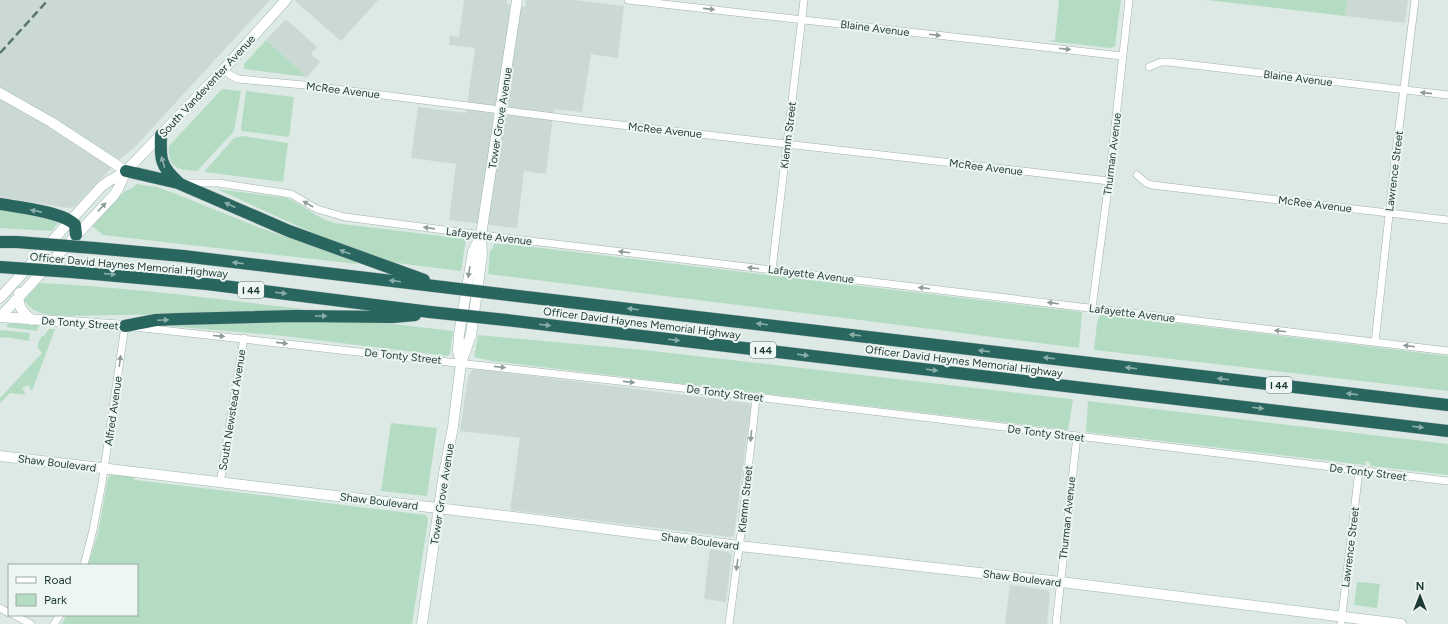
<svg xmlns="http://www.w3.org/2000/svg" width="1448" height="624" font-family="Figtree,sans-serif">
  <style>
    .built { fill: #cbd9d4 }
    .green { fill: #b4dcc3 }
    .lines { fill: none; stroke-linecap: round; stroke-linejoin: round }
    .street-casing { stroke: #a0b1ac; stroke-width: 8 }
    .secondary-casing { stroke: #9bb6af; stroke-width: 11 }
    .highway-casing { stroke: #bcc4c2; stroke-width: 13 }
    .street { stroke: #fff; stroke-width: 7 }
    .secondary { stroke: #fff; stroke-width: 10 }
    .highway { stroke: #29665f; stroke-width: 12 }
    .rail { stroke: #587570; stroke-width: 2.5; stroke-dasharray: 8 4; stroke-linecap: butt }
    .highway-bridge-casing { stroke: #bcc4c2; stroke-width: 13; stroke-linecap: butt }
    .highway-bridge { stroke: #29665f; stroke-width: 12 }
    .oneway { fill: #8e9c9a }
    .oneway2 { fill: #8baea8 }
    .labels { text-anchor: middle; stroke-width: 4; stroke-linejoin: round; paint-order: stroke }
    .shield { fill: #edf6f2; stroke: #5c726d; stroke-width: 1 }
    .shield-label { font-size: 10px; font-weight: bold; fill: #1e3934 }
    .street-label { font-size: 11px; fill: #1e3934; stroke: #edf6f2 }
  </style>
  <rect width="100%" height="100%" fill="#dde9e5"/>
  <!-- built -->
  <path class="built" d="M0,0H270L134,148L122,157L74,207L68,208L0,197Z
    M296,0H378L341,41L295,1Z
    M464,0H507V4L525,7L526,0H575L624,6L618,58L591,54L582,112L554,109L546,174L524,171L517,228L449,220L456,164L411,158L418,107L466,113L475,48L449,45L450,36L459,37Z
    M1347,0H1408L1405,23L1345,16Z
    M286,19L317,47L311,54L320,62L307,77L266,40Z
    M477,369L749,403L751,406L734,536L730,537L510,510L520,438L460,431L468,377L472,370Z
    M710,549L728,552L732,554L726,602L704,599Z
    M1010,585L1047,590L1050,593L1047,624H1005Z"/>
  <!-- green -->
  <path class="green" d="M1059,0H1121L1115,46L1111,48L1048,41L1055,40Z
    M1207,0H1347L1345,16Z
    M266,40L307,77L244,69V64Z
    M222,89L241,91L234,131L197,171C178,170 167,168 169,146Z
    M246,91L294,97L289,137L242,131L241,128Z
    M243,136L288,143L283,182L204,172L234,138Z
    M136,184L156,187L171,192L263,229L358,261L357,264L103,235L92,226L125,191L133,188Z
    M217,189L287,198C304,205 316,218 334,223L466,239L461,271L389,262L348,249Z
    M0,209L47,218L58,223L52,231L0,228Z
    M494,244H507L1082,312L1079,348L860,320L488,274L490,251L493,248Z
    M40,283C128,287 216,299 303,309V312L63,316C47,315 33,314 24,300Z
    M1100,314L1448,356V391L1094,350L1097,324Z
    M321,320L368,321L453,331L450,354L447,356L284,336L167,326V324Z
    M12,323L37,325L39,326L37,331L7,327V324Z
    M49,329H55L32,391L28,385L22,388L26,395L10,393L0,403V398L42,353L38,348V343L42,336H44Z
    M0,330L30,333L29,341L5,337L0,338Z
    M478,335L644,350L1071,399L1073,400L1068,430L492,361L474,357Z
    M1088,401L1448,444V475L1371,466L1369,463L1371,462L1366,461L1365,463H1367L1365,465L1086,432Z
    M391,423L437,428L427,496L381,491Z
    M112,474L132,476L135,480L426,515L428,520L412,624H62L66,615H137V565H88L98,533L108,478Z
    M1357,582L1380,584L1377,608L1354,605Z"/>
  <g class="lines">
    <!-- street casing -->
    <g class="street-casing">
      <path id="street" d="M628,0L1122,56
        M1149,67L1161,62H1168L1448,95
        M223,70L232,76L238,79L304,85L586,121L1109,181
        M1137,175L1146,183L1152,185L1448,220
        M183,183H218L291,194L317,209L345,217L498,237L1448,351
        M772,270L804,0
        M1092,308L1109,181L1129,0
        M1375,342L1396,152L1415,0
        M220,483L244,338
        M84,565L93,530L102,483L125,326L682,388L1448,481
        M0,608L9,613
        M14,615L31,624
        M54,624L60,615
        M729,624L741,533L756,398
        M1056,624L1077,436
        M1341,624L1359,470"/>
    </g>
    <!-- secondary casing -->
    <g class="secondary-casing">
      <path id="secondary" d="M0,93L51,122L126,171
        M19,293C17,306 22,312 32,320
        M0,298L102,186L109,181L126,171L223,70L286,0
        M0,317L114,195L118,189L126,171
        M0,317L125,326
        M461,363L458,351L459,334L473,252L481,235
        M0,456L530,519L739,546L1061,582L1401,624
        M422,624L444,473L453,427L461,363L471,335L482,255L481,235L517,0"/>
    </g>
    <!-- highway casing -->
    <g class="highway-casing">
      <path id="highway" d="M161,135C160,158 160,166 178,182
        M126,171L178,183L289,231L424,280
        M0,204C17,207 64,212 75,225L76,235
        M0,242H17
        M94,248L183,256L434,286
        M72,272L207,284L430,312
        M509,295L1448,405
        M506,320L1448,431
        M125,326L156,320L180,319L295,316L393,317L415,315"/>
    </g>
    <!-- street -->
    <use href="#street" class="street"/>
    <!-- secondary -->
    <use href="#secondary" class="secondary"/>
    <!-- highway -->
    <use href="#highway" class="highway"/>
    <!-- rail -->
    <path class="rail" d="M0,53L48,0"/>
    <!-- highway-bridge casing -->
    <g class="highway-bridge-casing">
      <path id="highway-bridge" d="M17,242L94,248
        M0,267L72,272
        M434,286L509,295
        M430,312L506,320"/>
    </g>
    <!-- highway-bridge -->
    <use href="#highway-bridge" class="highway-bridge"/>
  </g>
  <!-- one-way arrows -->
  <defs><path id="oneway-solid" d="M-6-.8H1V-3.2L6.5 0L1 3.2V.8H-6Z"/></defs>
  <g class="oneway">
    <use href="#oneway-solid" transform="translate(709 9) rotate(6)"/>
    <use href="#oneway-solid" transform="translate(935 35) rotate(7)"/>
    <use href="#oneway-solid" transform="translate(1065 49) rotate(7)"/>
    <use href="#oneway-solid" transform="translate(1426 93) rotate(-174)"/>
    <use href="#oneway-solid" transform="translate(308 204) rotate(-150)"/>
    <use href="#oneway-solid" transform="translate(102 207) rotate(-47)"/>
    <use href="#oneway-solid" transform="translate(429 228) rotate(-172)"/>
    <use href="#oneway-solid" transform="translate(624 252) rotate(-173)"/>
    <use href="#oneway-solid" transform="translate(753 268) rotate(-173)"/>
    <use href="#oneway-solid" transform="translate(469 272) rotate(99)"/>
    <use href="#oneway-solid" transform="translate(924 288) rotate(-173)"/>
    <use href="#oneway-solid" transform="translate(1053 303) rotate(-173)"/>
    <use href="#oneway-solid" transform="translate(1280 331) rotate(-173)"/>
    <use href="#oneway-solid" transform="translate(219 336) rotate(5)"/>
    <use href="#oneway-solid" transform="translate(282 343) rotate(6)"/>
    <use href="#oneway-solid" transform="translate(1409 346) rotate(-173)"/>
    <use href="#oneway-solid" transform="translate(120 361) rotate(-82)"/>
    <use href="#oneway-solid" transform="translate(500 367) rotate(6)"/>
    <use href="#oneway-solid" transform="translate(629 382) rotate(6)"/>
    <use href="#oneway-solid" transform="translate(751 436) rotate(96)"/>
    <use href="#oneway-solid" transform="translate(737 565) rotate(98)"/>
  </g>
  <g class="oneway2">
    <use href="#oneway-solid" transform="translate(163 162) rotate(-106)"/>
    <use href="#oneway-solid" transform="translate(230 205) rotate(-156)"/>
    <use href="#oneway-solid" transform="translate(36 211) rotate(-169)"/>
    <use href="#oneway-solid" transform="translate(345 252) rotate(-160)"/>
    <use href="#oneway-solid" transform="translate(238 263) rotate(-173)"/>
    <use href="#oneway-solid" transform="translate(110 274) rotate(4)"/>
    <use href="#oneway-solid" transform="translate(395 281) rotate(-173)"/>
    <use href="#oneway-solid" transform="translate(281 293) rotate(7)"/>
    <use href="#oneway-solid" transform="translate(633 309) rotate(-173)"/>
    <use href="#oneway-solid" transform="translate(321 316)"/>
    <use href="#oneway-solid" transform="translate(163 320) rotate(-3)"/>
    <use href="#oneway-solid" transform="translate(762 324) rotate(-173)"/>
    <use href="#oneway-solid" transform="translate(545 325) rotate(7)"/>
    <use href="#oneway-solid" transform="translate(855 335) rotate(-173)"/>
    <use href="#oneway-solid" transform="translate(674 340) rotate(7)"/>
    <use href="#oneway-solid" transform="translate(984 351) rotate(-173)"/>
    <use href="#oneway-solid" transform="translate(803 355) rotate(7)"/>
    <use href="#oneway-solid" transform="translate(1049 358) rotate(-173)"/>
    <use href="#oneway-solid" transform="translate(1131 368) rotate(-173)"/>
    <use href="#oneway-solid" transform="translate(932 370) rotate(7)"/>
    <use href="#oneway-solid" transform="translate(1223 379) rotate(-173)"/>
    <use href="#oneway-solid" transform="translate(1352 394) rotate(-173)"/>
    <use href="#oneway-solid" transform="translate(1258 408) rotate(7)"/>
    <use href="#oneway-solid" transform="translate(1418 427) rotate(7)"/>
  </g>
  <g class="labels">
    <!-- shield labels -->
    <g class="shield">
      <rect x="238" y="282" width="26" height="16" rx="3"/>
      <rect x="750" y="342" width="26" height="16" rx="3"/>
      <rect x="1266" y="377" width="26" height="16" rx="3"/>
    </g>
    <g class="shield-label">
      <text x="251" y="294">I 44</text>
      <text x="763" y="354">I 44</text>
      <text x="1279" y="389">I 44</text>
    </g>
    <!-- street labels -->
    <g class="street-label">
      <text transform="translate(875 28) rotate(7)" y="4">Blaine Avenue</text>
      <text transform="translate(1298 78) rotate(7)" y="4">Blaine Avenue</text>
      <text transform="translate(207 86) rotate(-47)" y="4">South Vandeventer Avenue</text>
      <text transform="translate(343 90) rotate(7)" y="4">McRee Avenue</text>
      <text transform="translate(500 118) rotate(-81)" y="4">Tower Grove Avenue</text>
      <text transform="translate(665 130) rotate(6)" y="4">McRee Avenue</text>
      <text transform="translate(788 135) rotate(-83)" y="4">Klemm Street</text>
      <text transform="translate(1112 154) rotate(-83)" y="4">Thurman Avenue</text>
      <text transform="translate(986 167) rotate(7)" y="4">McRee Avenue</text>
      <text transform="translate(1394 171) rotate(-83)" y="4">Lawrence Street</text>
      <text transform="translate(1315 204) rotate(7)" y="4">McRee Avenue</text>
      <text transform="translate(489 236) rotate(7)" y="4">Lafayette Avenue</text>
      <text transform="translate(129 265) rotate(5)" y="4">Officer David Haynes Memorial Highway</text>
      <text transform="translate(811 274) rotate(7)" y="4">Lafayette Avenue</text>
      <text transform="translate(1132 313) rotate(7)" y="4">Lafayette Avenue</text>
      <text transform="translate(80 323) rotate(4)" y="4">De Tonty Street</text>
      <text transform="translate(642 323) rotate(7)" y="4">Officer David Haynes Memorial Highway</text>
      <text transform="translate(403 356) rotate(6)" y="4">De Tonty Street</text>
      <text transform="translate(964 361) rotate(7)" y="4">Officer David Haynes Memorial Highway</text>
      <text transform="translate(725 393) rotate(7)" y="4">De Tonty Street</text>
      <text transform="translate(232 410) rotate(-81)" y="4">South Newstead Avenue</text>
      <text transform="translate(113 411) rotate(-82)" y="4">Alfred Avenue</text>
      <text transform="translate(1046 433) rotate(7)" y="4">De Tonty Street</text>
      <text transform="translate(57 463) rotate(7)" y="4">Shaw Boulevard</text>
      <text transform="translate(1368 472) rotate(7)" y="4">De Tonty Street</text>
      <text transform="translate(442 494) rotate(-81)" y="4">Tower Grove Avenue</text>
      <text transform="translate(745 499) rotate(-84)" y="4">Klemm Street</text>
      <text transform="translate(379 501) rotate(7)" y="4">Shaw Boulevard</text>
      <text transform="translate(1067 518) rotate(-84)" y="4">Thurman Avenue</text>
      <text transform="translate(700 541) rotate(7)" y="4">Shaw Boulevard</text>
      <text transform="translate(1350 547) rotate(-83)" y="4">Lawrence Street</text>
      <text transform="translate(1022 578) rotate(7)" y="4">Shaw Boulevard</text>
    </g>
  </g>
  <!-- legend -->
  <rect x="8" y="564" width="130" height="52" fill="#edf6f2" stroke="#9aaaa6"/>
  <rect x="16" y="577" width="20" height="6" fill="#ffffff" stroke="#9aaaa6"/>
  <text x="44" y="584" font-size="12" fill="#1e3934">Road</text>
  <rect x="16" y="594" width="20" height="12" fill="#b4dcc3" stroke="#9aaaa6"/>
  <text x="44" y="604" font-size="12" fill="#1e3934">Park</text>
  <!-- north arrow -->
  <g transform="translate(1420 596)" stroke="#edf6f2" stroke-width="3" paint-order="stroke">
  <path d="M0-3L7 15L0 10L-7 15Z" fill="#1e3934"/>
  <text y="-6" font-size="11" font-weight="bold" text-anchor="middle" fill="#1e3934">N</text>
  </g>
</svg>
